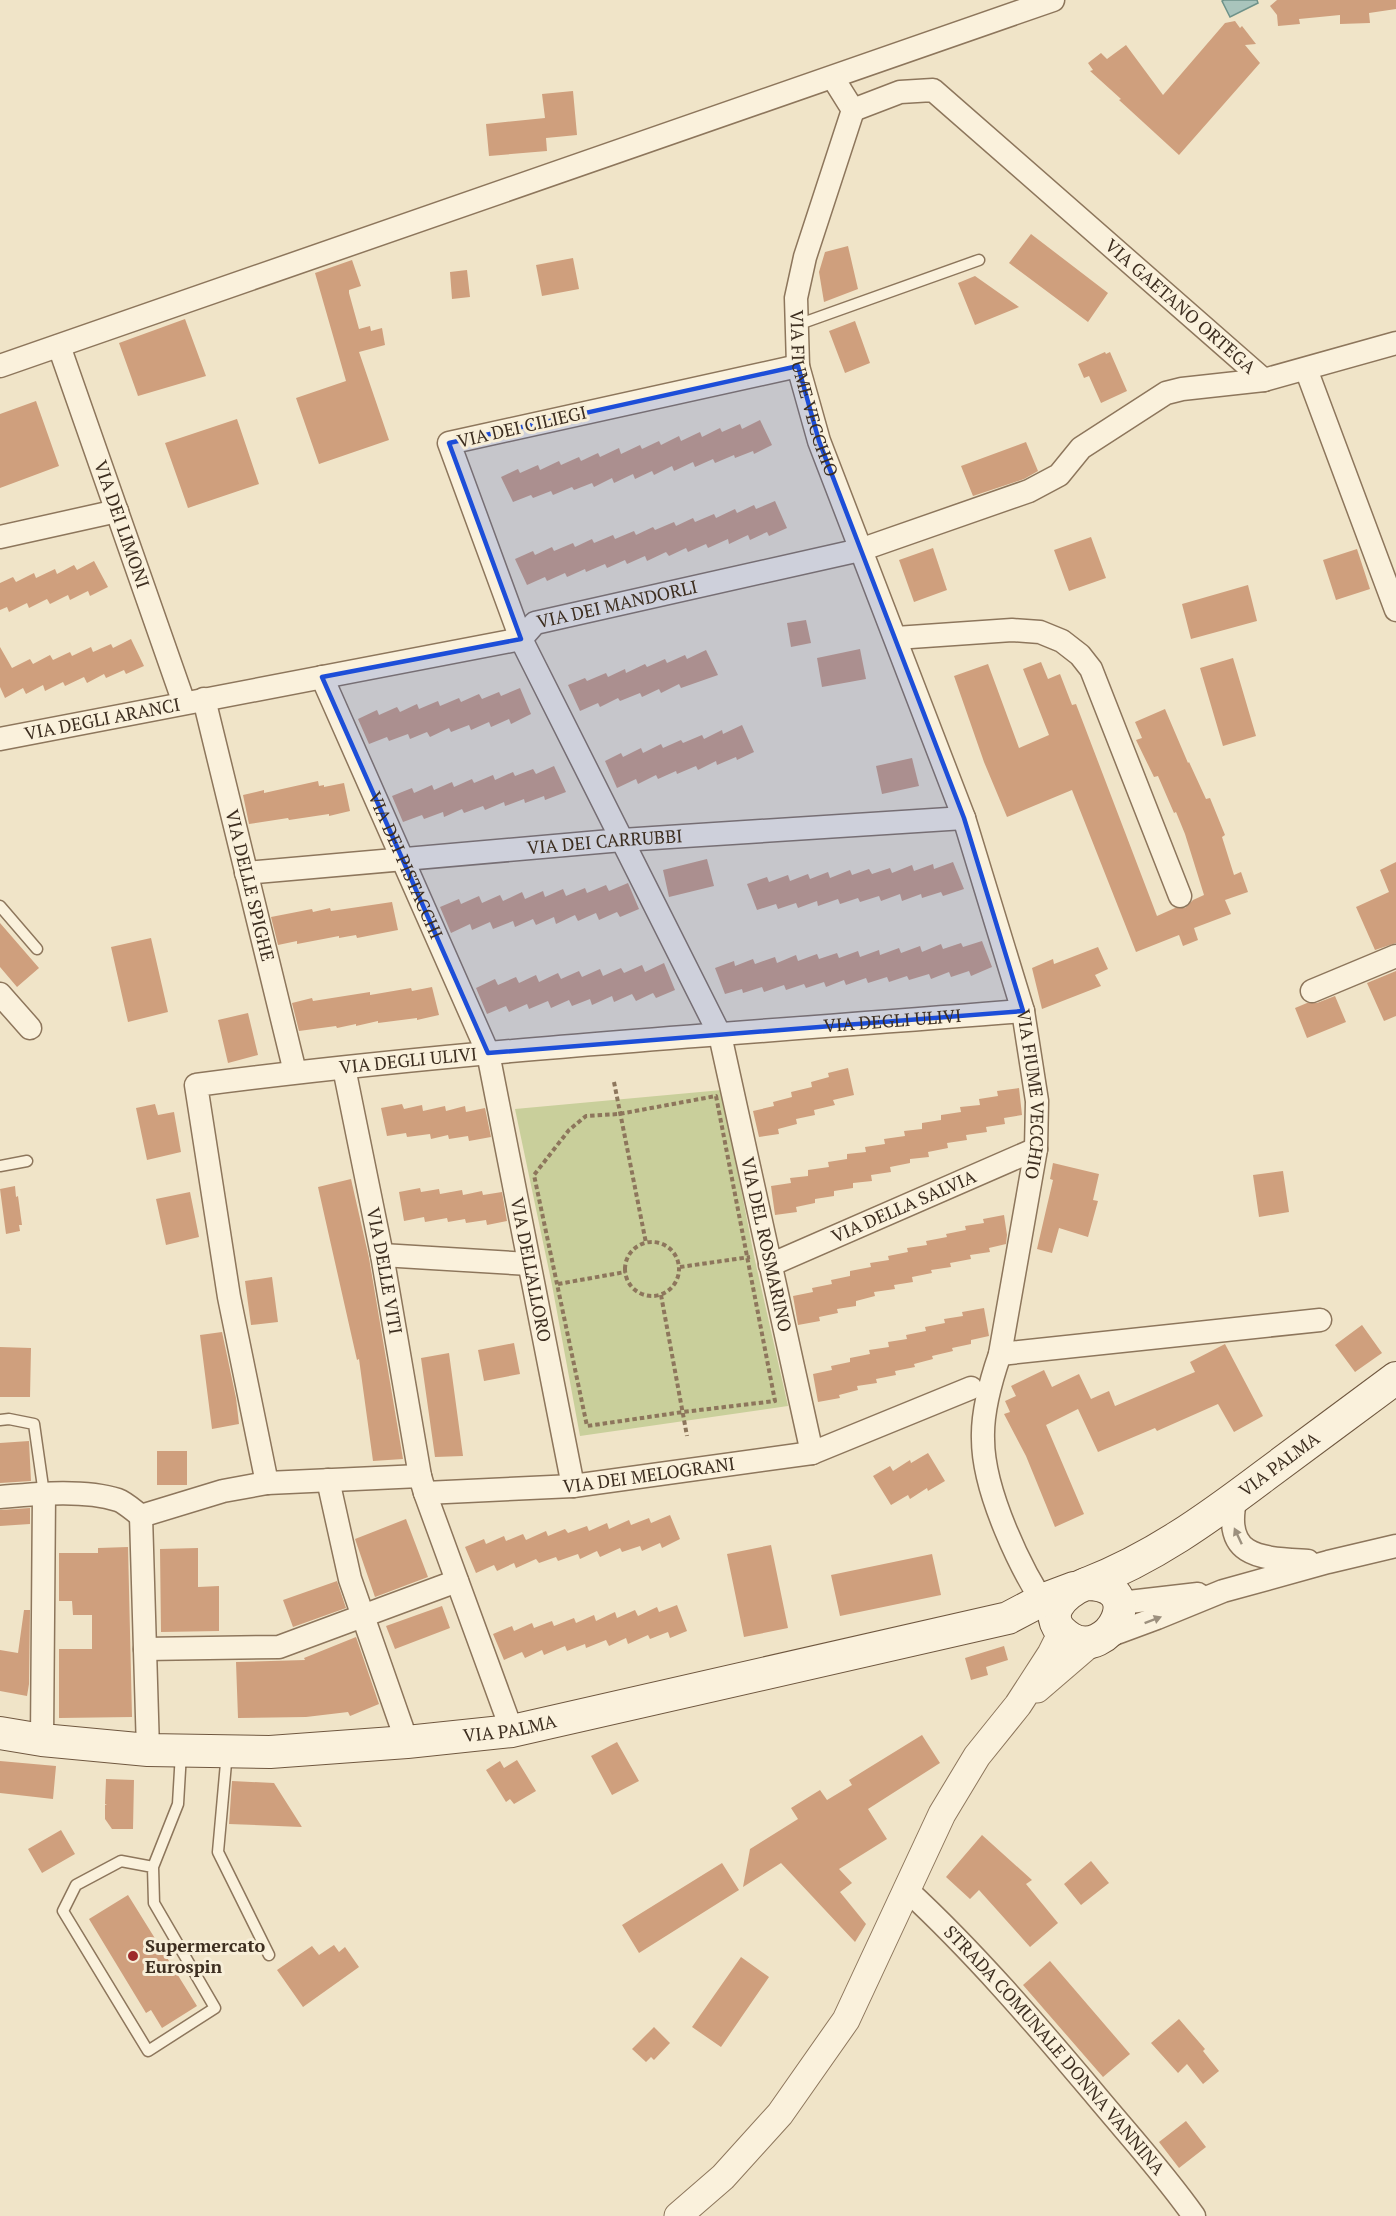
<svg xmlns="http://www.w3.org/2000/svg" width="1396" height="2216" font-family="'PT Serif',serif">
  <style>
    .green { fill: #c9cf9b }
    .water { fill: #a9c4bc; stroke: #6f938a; stroke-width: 1.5 }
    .building { fill: #cf9f7d }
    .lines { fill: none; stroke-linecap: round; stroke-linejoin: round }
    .service-casing { stroke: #8d765c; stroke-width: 13 }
    .minor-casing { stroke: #8d765c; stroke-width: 25 }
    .tertiary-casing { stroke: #8d765c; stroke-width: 29 }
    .secondary-casing { stroke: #6f573f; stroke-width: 34 }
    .path { stroke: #8d765c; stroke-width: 4; stroke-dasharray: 4.5 3; stroke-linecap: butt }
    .service { stroke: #faf1dc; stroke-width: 10 }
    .minor { stroke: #faf1dc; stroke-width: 22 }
    .tertiary { stroke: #faf1dc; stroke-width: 27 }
    .secondary { stroke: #faf1dc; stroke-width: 32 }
    .oneway { fill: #9c907e }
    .marked { fill: #1d4ed8; fill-opacity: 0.2; stroke: #1d4ed8; stroke-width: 4.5; stroke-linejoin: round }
    .poi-dot { fill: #9e2a2b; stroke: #f7eed8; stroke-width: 2 }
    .labels { text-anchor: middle; stroke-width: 6; stroke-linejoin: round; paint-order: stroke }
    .street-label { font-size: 18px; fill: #3d2e20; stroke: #f7eed8 }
    .poi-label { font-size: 18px; font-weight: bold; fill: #3d2e20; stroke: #f7eed8; text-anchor: start }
  </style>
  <rect width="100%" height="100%" fill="#f0e4c8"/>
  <!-- green -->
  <path class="green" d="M722,1090L754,1256L788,1406L580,1436L552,1285L515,1109Z"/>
  <!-- water -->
  <path class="water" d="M1224,0H1257L1258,3L1230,17L1222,1Z"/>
  <!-- building -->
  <path class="building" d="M1277,0H1396V9L1369,13L1370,23L1340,24V15L1299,19L1300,24L1278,26L1277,15L1270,6Z
    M1235,21L1240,28L1242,26L1256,44L1245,45L1260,63L1179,155L1119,100L1121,99L1090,71L1093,70L1088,63L1101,53L1107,59L1126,45L1163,95L1225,23Z
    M573,91L577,135L546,138L547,151L489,156L486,124L545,118L542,94Z
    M1031,234L1108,293L1088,322L1009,263Z
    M848,246L858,289L824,302L819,272L825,252Z
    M573,258L579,289L542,296L536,265Z
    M352,260L361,286L349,290V293L359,329L370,326L371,331L382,328L385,345L359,352L389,440L319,464L296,398L346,381L315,273Z
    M467,270L470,297L452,299L450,272Z
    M975,276L1019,307L975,325L958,283Z
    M185,319L206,376L138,396L119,343Z
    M855,321L870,363L845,373L829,331Z
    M1105,352L1106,354L1110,352L1127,391L1101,403L1089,376L1084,378L1078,364Z
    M36,401L59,466L0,488V414Z
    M237,419L259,484L188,508L165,443Z
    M760,420L772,445L754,454L753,451L735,458L734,455L715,463L713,459L695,467L693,462L674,471L672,466L654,475L652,471L635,479L633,474L614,483L612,478L594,487L592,483L574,490L572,487L553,495L551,491L533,498L531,495L513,502L501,477L518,469L520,473L538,465L540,470L559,461L561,465L579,457L581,461L598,453L600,457L619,448L621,454L640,445L642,449L659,441L661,445L679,436L681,441L700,432L702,437L720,428L722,432L740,424L742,429Z
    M1026,442L1038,471L1024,479L973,496L961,466Z
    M775,501L787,528L769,536L767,532L750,540L748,535L729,544L728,539L708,548L706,544L688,552L686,548L669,556L666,552L647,561L645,556L627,564L625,560L607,568L605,564L586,572L585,569L567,577L565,573L547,581L545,577L527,585L515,559L533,551L535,555L552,547L554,551L573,543L575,547L592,539L594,543L613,535L615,539L634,531L636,535L653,527L655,530L674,522L676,526L693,518L695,522L714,514L716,518L735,509L737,513L754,505L756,509Z
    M1091,537L1106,578L1069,591L1054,550Z
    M933,548L947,590L914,602L899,560Z
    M1357,549L1370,589L1336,600L1323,560Z
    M94,561L108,587L90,596L88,591L70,600L68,595L50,604L47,599L29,608L27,603L9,612L7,607L0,610V583L13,577L16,582L34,573L36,578L55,569L57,574L74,565L77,570Z
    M1248,585L1257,621L1191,639L1182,604Z
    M806,620L811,643L791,647L787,623Z
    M131,639L144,666L126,674L124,670L106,678L104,674L87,683L84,677L65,686L63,682L45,691L43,685L26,694L23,688L5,698L0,687V647L12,668L30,659L33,664L50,655L53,660L70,652L72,656L91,647L93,652L111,644L113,648Z
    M860,649L866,679L822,687L817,658Z
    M706,650L718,675L681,688L679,684L661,693L659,689L642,697L640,693L620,701L618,698L600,707L598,703L580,711L568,685L585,678L587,681L606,673L608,677L625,669L626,673L645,664L647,667L665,659L667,663L685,655L687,659Z
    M1233,658L1256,736L1223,746L1200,668Z
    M1041,662L1048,679L1060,674L1072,705L1076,704L1157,916L1175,908H1185L1193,900L1204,895L1185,834L1176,812L1174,813L1158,776L1154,777L1136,740L1142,738L1135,722L1165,709L1188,763L1189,762L1206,799L1210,798L1225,835L1222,837L1234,875L1241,872L1248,892L1225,900L1231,914L1194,928L1198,940L1183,946L1179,935L1136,952L1072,790L1007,817L984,762L954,676L988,664L1019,748L1049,735L1023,669Z
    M520,688L531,714L511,724L509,719L491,727L489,722L471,730L469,725L451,732L449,728L430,737L427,732L410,739L408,734L389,741L387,737L369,744L358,719L377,710L379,715L397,707L400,712L417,704L419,709L438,701L440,706L459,698L461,702L479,694L482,699L499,692L501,696Z
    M742,725L754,752L737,760L736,757L717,765L716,761L698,770L696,766L677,774L676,771L658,779L656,775L638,784L636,779L617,788L605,761L621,753L623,757L641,748L643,753L661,744L663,748L681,740L683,743L702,735L704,739L722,730L723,734Z
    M912,758L919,786L882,794L876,766Z
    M554,766L566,792L545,800L544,796L525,803L524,799L505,806L504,802L485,810L483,806L464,813L462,809L444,817L443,812L424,819L422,815L403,822L392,796L412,788L414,793L432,785L434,790L452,782L454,787L472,779L474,783L493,775L495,780L513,772L515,776L533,769L536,774Z
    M318,781L319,786L324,785V787L344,783L350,811L329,816V814L289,820L288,818L249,824L243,795L264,790V793Z
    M707,859L714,886L669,897L663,870Z
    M953,862L964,889L943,896L941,892L922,898L921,894L902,901L900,894L881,901L879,896L860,902L858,898L840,904L838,899L818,906L817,901L798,908L796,903L778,909L776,904L757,910L747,884L767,877L769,882L788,875L790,881L808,874L810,879L828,872L830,878L850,870L852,875L869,869L872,874L890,868L892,873L912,865L914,871L933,864L934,869Z
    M1396,862V943L1375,950L1356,907L1389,892L1380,870Z
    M628,883L639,909L620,917L617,912L599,920L596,913L578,921L575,915L556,924L554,917L536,925L533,919L515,927L513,921L493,929L490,922L472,930L470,924L451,933L440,907L459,899L461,904L479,896L482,903L500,895L503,901L522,892L525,899L543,891L545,897L563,889L566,896L585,888L587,893L606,885L609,891Z
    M392,902L398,930L357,938L356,935L339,938V936L297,944V941L278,945L271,917L312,909L313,912L330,908L331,911Z
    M0,923L39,968L17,987L0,967Z
    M151,938L168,1012L128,1022L111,947Z
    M982,941L992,967L971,976L969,971L951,977L949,972L931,979L929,974L909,980L907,976L889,982L887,977L868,983L866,978L846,985L844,980L826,987L824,982L806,988L804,984L786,990L784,985L764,992L762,987L743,993L742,989L725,994L715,968L734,961L735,966L753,959L755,964L775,957L777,963L796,955L798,961L817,954L819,959L837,953L839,958L858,951L860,957L879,950L880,955L899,948L901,953L920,946L922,952L941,944L943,949L961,943L963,947Z
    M1098,947L1108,969L1095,975L1101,986L1042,1009L1032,968L1053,959L1054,964Z
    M664,963L675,990L656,998L653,993L636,1001L632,994L614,1002L612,996L592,1005L590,999L572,1006L569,1000L551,1008L548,1001L529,1009L527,1004L509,1012L506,1006L487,1014L476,988L495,979L498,985L516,977L519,983L536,975L539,982L558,973L561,979L579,971L582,977L600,969L603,976L621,968L624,973L642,965L645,972Z
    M1396,971V1016L1384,1021L1367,983Z
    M432,987L439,1015L417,1020V1018L378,1023V1021L356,1026V1024L337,1028L336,1026L299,1031L292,1003L312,998L313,1001L370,992V995L411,988L412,991Z
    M1335,996L1346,1022L1307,1038L1295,1008L1307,1003H1317Z
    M248,1013L258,1055L228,1063L218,1020Z
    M848,1068L854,1095L833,1100L835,1105L814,1110L815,1115L796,1119L797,1124L778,1129L779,1134L759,1137L753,1111L774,1106L773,1102L792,1097L791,1092L812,1087L811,1082L829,1077L828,1073Z
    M1019,1088L1022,1115L1004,1118L1005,1124L986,1127L987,1132L966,1135L967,1140L947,1143L948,1148L928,1152L929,1157L910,1159V1163L890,1167L891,1172L871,1175L872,1181L853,1183V1188L834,1191V1196L815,1199V1203L796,1207L797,1212L775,1215L771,1186L791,1183L790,1178L808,1176V1170L829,1167L828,1162L847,1159V1154L866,1152L865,1147L885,1144L884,1139L905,1136L904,1131L922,1129V1123L941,1120V1115L961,1112L960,1107L980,1105L979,1099L998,1096L997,1091Z
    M155,1104L158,1115L174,1112L181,1152L147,1160L136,1108Z
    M402,1104L404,1109L422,1105L423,1111L445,1106L446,1111L465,1106L466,1112L485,1108L491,1137L469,1141L468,1136L449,1139L448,1135L431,1139L430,1134L407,1137L406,1133L387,1136L381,1108Z
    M1053,1163L1099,1174L1093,1200L1098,1201L1088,1237L1059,1228L1052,1253L1037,1249L1053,1180L1050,1179Z
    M1283,1171L1289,1212L1259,1217L1253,1175Z
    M351,1179L369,1258L403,1459L373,1461L359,1359L357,1360L318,1187Z
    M15,1186L16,1197L18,1196L22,1225H19L20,1231L6,1234L0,1189Z
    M420,1188L421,1192L439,1189L440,1194L462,1190L463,1195L482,1191L483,1195L502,1192L507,1221L487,1225L486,1220L466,1223L465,1219L448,1222L447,1218L425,1222L424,1217L404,1221L399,1192Z
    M190,1192L199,1237L166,1245L156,1199Z
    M1004,1215L1007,1235L1006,1244L989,1248L990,1252L970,1255L971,1259L950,1263L951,1267L931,1270L932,1273L912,1277L913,1282L894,1285L895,1289L874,1292L875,1296L856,1301V1306L837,1309L838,1313L819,1317L820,1321L798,1325L793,1296L813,1292L812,1288L832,1284L831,1280L850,1276V1271L871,1267L870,1263L889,1260L888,1256L908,1252L907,1248L927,1245L926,1241L947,1237L946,1234L966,1230L965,1226L984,1223L983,1219Z
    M272,1277L278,1322L251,1325L245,1281Z
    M984,1308L989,1336L971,1340V1344L952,1348L953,1351L932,1356L933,1359L914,1364L915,1367L895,1371L896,1375L876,1379L877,1383L857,1386L858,1390L839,1395L840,1398L818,1402L813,1374L832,1370L831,1366L850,1362V1358L870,1354L869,1350L889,1347L888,1342L907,1339L906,1335L926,1331L925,1327L945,1323L944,1319L963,1316L962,1312Z
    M1362,1325L1382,1353L1355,1372L1335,1345Z
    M222,1332L236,1398L239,1424L212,1429L200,1335Z
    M514,1343L520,1374L484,1381L478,1350Z
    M1225,1344L1263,1416L1234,1432L1218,1404L1157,1431L1155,1428L1098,1452L1078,1409L1046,1425L1084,1514L1055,1527L1026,1456L1004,1414L1010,1412L1005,1401L1016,1396L1011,1386L1044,1370L1052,1387L1079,1374L1091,1399L1109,1391L1115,1406L1195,1372L1190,1362Z
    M0,1347L31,1348L30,1397H0Z
    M449,1353L463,1456L435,1457L421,1358Z
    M29,1441L31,1481L0,1483V1443Z
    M157,1451H187V1485H157Z
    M928,1453L945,1481L928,1491L927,1488L910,1499L908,1495L891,1505L873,1476L890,1466L893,1471L910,1460L911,1463Z
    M30,1508V1524L0,1526V1510Z
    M670,1515L680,1539L662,1548L660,1543L642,1551L640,1546L622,1552L620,1548L600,1557L597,1551L580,1559L578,1554L558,1561L556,1557L539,1563L536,1559L516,1568L514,1563L497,1571L494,1565L476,1573L465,1547L484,1539L486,1544L504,1536L506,1541L523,1534L526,1540L546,1531L548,1536L565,1529L568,1533L587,1526L589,1531L607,1523L609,1529L629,1520L631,1525L649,1518L651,1523Z
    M406,1519L428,1577L375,1597L355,1539Z
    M771,1545L788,1628L744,1637L727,1554Z
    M128,1547L132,1717L59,1718V1649H92V1615H73L72,1601H59V1553H98V1548Z
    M198,1548V1587L219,1586V1631L161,1632L160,1549Z
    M932,1554L941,1595L840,1616L831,1575Z
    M337,1581L346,1608L293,1627L283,1600Z
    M677,1605L687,1631L670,1638L668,1632L650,1639L648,1635L628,1644L626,1638L609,1646L606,1640L586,1648L585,1644L567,1651L565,1646L544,1655L542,1650L525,1658L522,1652L504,1660L493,1634L512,1626L514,1631L532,1623L534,1628L552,1621L554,1626L574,1618L576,1623L594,1615L596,1621L615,1612L617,1618L635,1610L638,1616L657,1607L659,1612Z
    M442,1606L450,1628L395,1649L386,1626Z
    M24,1610H30L29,1684L27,1696L0,1691V1650L18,1653Z
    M356,1637L379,1704L350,1716L348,1712L306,1717L238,1718L236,1662L305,1660L304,1658Z
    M1004,1646L1008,1660L986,1667L988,1675L971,1680L965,1658Z
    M922,1735L940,1763L868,1809L887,1839L839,1869L852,1883L840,1892L866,1924L855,1942L781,1863L743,1887L750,1849L798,1819L791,1808L820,1790L827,1800L852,1785L849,1780Z
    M617,1742L639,1781L612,1795L591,1756Z
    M517,1760L536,1791L514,1804L510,1799L506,1802L486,1770L500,1761L504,1768Z
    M0,1761L56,1766L53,1799L0,1793Z
    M106,1779L134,1780L133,1829H112L105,1819V1805L107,1804H105Z
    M232,1781L274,1783L302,1827L229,1824Z
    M61,1830L75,1854L42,1873L28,1849Z
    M982,1835L1032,1880L1026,1884L1058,1923L1030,1947L979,1890L970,1899L946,1877Z
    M1091,1861L1109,1883L1081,1905L1064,1884Z
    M722,1863L739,1890L639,1953L622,1925Z
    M128,1895L197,2006L162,2028L151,2010L146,2013L89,1919Z
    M334,1945L339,1952L345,1947L359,1967L303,2007L277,1970L312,1946L319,1955Z
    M741,1957L769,1977L721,2047L692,2027Z
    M1050,1961L1130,2054L1103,2077L1023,1985Z
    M1179,2019L1205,2049L1203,2051L1219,2071L1203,2084L1187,2064L1178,2073L1151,2043Z
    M654,2027L670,2043L654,2060L651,2057L646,2062L632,2049Z
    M1186,2121L1206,2147L1179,2168L1159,2142Z"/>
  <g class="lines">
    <!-- service casing -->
    <g class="service-casing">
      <path id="service" d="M797,325L979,260
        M0,906L37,949
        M0,1166L27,1161
        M0,1420L9,1419L34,1424L44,1494
        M227,1752L218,1852L269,1955
        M153,1867L121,1861L76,1885L63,1911L148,2051L215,2008L154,1903L153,1867L178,1804L181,1753"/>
    </g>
    <!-- minor casing -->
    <g class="minor-casing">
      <g id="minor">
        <path id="s1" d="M833,78L853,110L805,257L796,298L798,366L819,441L964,818L1023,1011L1037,1101L1036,1149L1000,1354C991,1380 982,1412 983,1439C983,1491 1021,1571 1050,1613"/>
        <path id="s2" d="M853,110L900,92L933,90L1264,380L1396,343"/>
        <path id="s3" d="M59,346L184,703"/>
        <path d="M0,366L1053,0"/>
        <path id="s4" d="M798,366L449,443L521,639L720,1035L812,1453"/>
        <path d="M1306,369L1396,610"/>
        <path d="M0,537L117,511"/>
        <path d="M896,638L1012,630L1040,632L1062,641L1080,655L1091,669L1180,896"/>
        <path id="s5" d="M322,677L488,1053L573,1486"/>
        <path id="s6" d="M204,699L295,1072"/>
        <path id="s7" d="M0,739L521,639L535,623L860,550L1029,491L1059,475L1081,448L1166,393L1182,389L1264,380"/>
        <path id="s8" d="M246,873L622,840L964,818"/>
        <path d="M1312,991L1396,956"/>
        <path d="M0,994L30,1028"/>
        <path id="s9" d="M344,1068L382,1255L420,1476"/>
        <path d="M382,1255L529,1264"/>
        <path id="s10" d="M770,1265L1036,1149"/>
        <path d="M1000,1354L1320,1320"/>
        <path d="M328,1480L350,1579L407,1742"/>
        <path id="s11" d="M267,1483L229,1297L196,1085C470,1049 747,1033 1023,1011"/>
        <path d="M425,1493L512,1731"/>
        <path d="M0,1497C35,1494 84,1489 118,1500C126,1503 134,1511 141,1516"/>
        <path d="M1236,1497C1221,1559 1262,1558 1308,1561"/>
        <path id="s12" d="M141,1516L223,1491L267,1483L420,1476L425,1493L573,1486L812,1453L971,1388"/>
        <path d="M141,1516L148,1750"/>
        <path d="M1120,1603L1198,1594"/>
        <path d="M1103,1638L1157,1618L1223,1591L1328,1562L1396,1546"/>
        <path d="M145,1649L279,1647L457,1581"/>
        <path d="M42,1740L44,1494"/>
        <path id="s13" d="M907,1890C974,1952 1034,2022 1093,2092C1127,2133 1163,2172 1194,2216"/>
      </g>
    </g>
    <!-- tertiary casing -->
    <g class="tertiary-casing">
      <path id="tertiary" d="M1037,1689L1094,1640
        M678,2216L723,2177L780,2114L846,2020L942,1814L977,1756L1018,1705L1051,1654L1062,1632"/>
    </g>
    <!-- secondary casing -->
    <g class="secondary-casing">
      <g id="secondary">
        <path id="s14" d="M1086,1584C1153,1558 1207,1519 1264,1476C1308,1443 1352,1411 1396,1378"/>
        <path d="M1086,1584C1151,1584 1108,1662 1070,1638C1039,1619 1061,1593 1086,1584Z"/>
        <path id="s15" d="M0,1733L42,1740L148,1750L270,1752L407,1742L512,1731L1008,1618L1042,1600L1074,1588"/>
      </g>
    </g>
    <!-- path -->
    <path class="path" d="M614,1082L646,1243
      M716,1096L775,1401L683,1412L587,1426L534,1175L569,1130L586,1116L619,1114Z
      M625 1269a27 27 0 1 1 54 0a27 27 0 1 1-54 0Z
      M680,1267L750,1257
      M558,1284L625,1272
      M661,1295L687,1436"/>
    <!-- service -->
    <use href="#service" class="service"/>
    <!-- minor -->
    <use href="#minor" class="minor"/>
    <!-- tertiary -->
    <use href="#tertiary" class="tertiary"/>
    <!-- secondary -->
    <use href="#secondary" class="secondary"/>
  </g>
  <!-- one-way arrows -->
  <defs><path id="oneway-solid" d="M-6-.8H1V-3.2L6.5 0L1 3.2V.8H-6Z" transform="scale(1.5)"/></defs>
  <g class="oneway">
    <use href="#oneway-solid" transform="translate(1238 1536) rotate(-115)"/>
    <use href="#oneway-solid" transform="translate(1153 1620) rotate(-21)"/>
  </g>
  <!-- marked area -->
  <path class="marked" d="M798,366L819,441L964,818L1023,1011L488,1053L322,677L521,639L449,443Z"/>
  <!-- markers -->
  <circle class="poi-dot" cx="133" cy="1956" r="6"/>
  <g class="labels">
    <!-- street labels -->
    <g class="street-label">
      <text dy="6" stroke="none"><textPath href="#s2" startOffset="412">VIA GAETANO ORTEGA</textPath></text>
      <text dy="6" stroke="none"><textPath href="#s1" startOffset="332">VIA FIUME VECCHIO</textPath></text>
      <text transform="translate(522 427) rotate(-13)" y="6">VIA DEI CILIEGI</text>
      <text dy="6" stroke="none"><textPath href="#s3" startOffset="189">VIA DEI LIMONI</textPath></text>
      <text dy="6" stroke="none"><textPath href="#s7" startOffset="636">VIA DEI MANDORLI</textPath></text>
      <text dy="6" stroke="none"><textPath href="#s7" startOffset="104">VIA DEGLI ARANCI</textPath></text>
      <text dy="6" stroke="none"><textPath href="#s8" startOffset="360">VIA DEI CARRUBBI</textPath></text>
      <text dy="6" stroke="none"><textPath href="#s5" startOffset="206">VIA DEI PISTACCHI</textPath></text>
      <text dy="6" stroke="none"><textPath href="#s6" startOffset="192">VIA DELLE SPIGHE</textPath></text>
      <text dy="6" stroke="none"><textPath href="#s11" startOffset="1104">VIA DEGLI ULIVI</textPath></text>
      <text dy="6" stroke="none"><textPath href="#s11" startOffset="618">VIA DEGLI ULIVI</textPath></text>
      <text dy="6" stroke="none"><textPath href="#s1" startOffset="1070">VIA FIUME VECCHIO</textPath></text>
      <text dy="6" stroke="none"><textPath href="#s10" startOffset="146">VIA DELLA SALVIA</textPath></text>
      <text dy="6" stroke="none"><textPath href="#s4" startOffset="1224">VIA DEL ROSMARINO</textPath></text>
      <text dy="6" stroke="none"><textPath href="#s5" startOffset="632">VIA DELL'ALLORO</textPath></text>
      <text dy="6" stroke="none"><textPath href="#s9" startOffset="207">VIA DELLE VITI</textPath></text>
      <text dy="6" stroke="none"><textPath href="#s14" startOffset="228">VIA PALMA</textPath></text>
      <text dy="6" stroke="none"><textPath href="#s12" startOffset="526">VIA DEI MELOGRANI</textPath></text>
      <text dy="6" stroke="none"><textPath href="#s15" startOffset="512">VIA PALMA</textPath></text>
      <text dy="6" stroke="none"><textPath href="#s13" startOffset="218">STRADA COMUNALE DONNA VANNINA</textPath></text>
    </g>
    <!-- poi labels -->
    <g class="poi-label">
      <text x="145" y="1952">Supermercato<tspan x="145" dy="21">Eurospin</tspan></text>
    </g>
  </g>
</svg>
